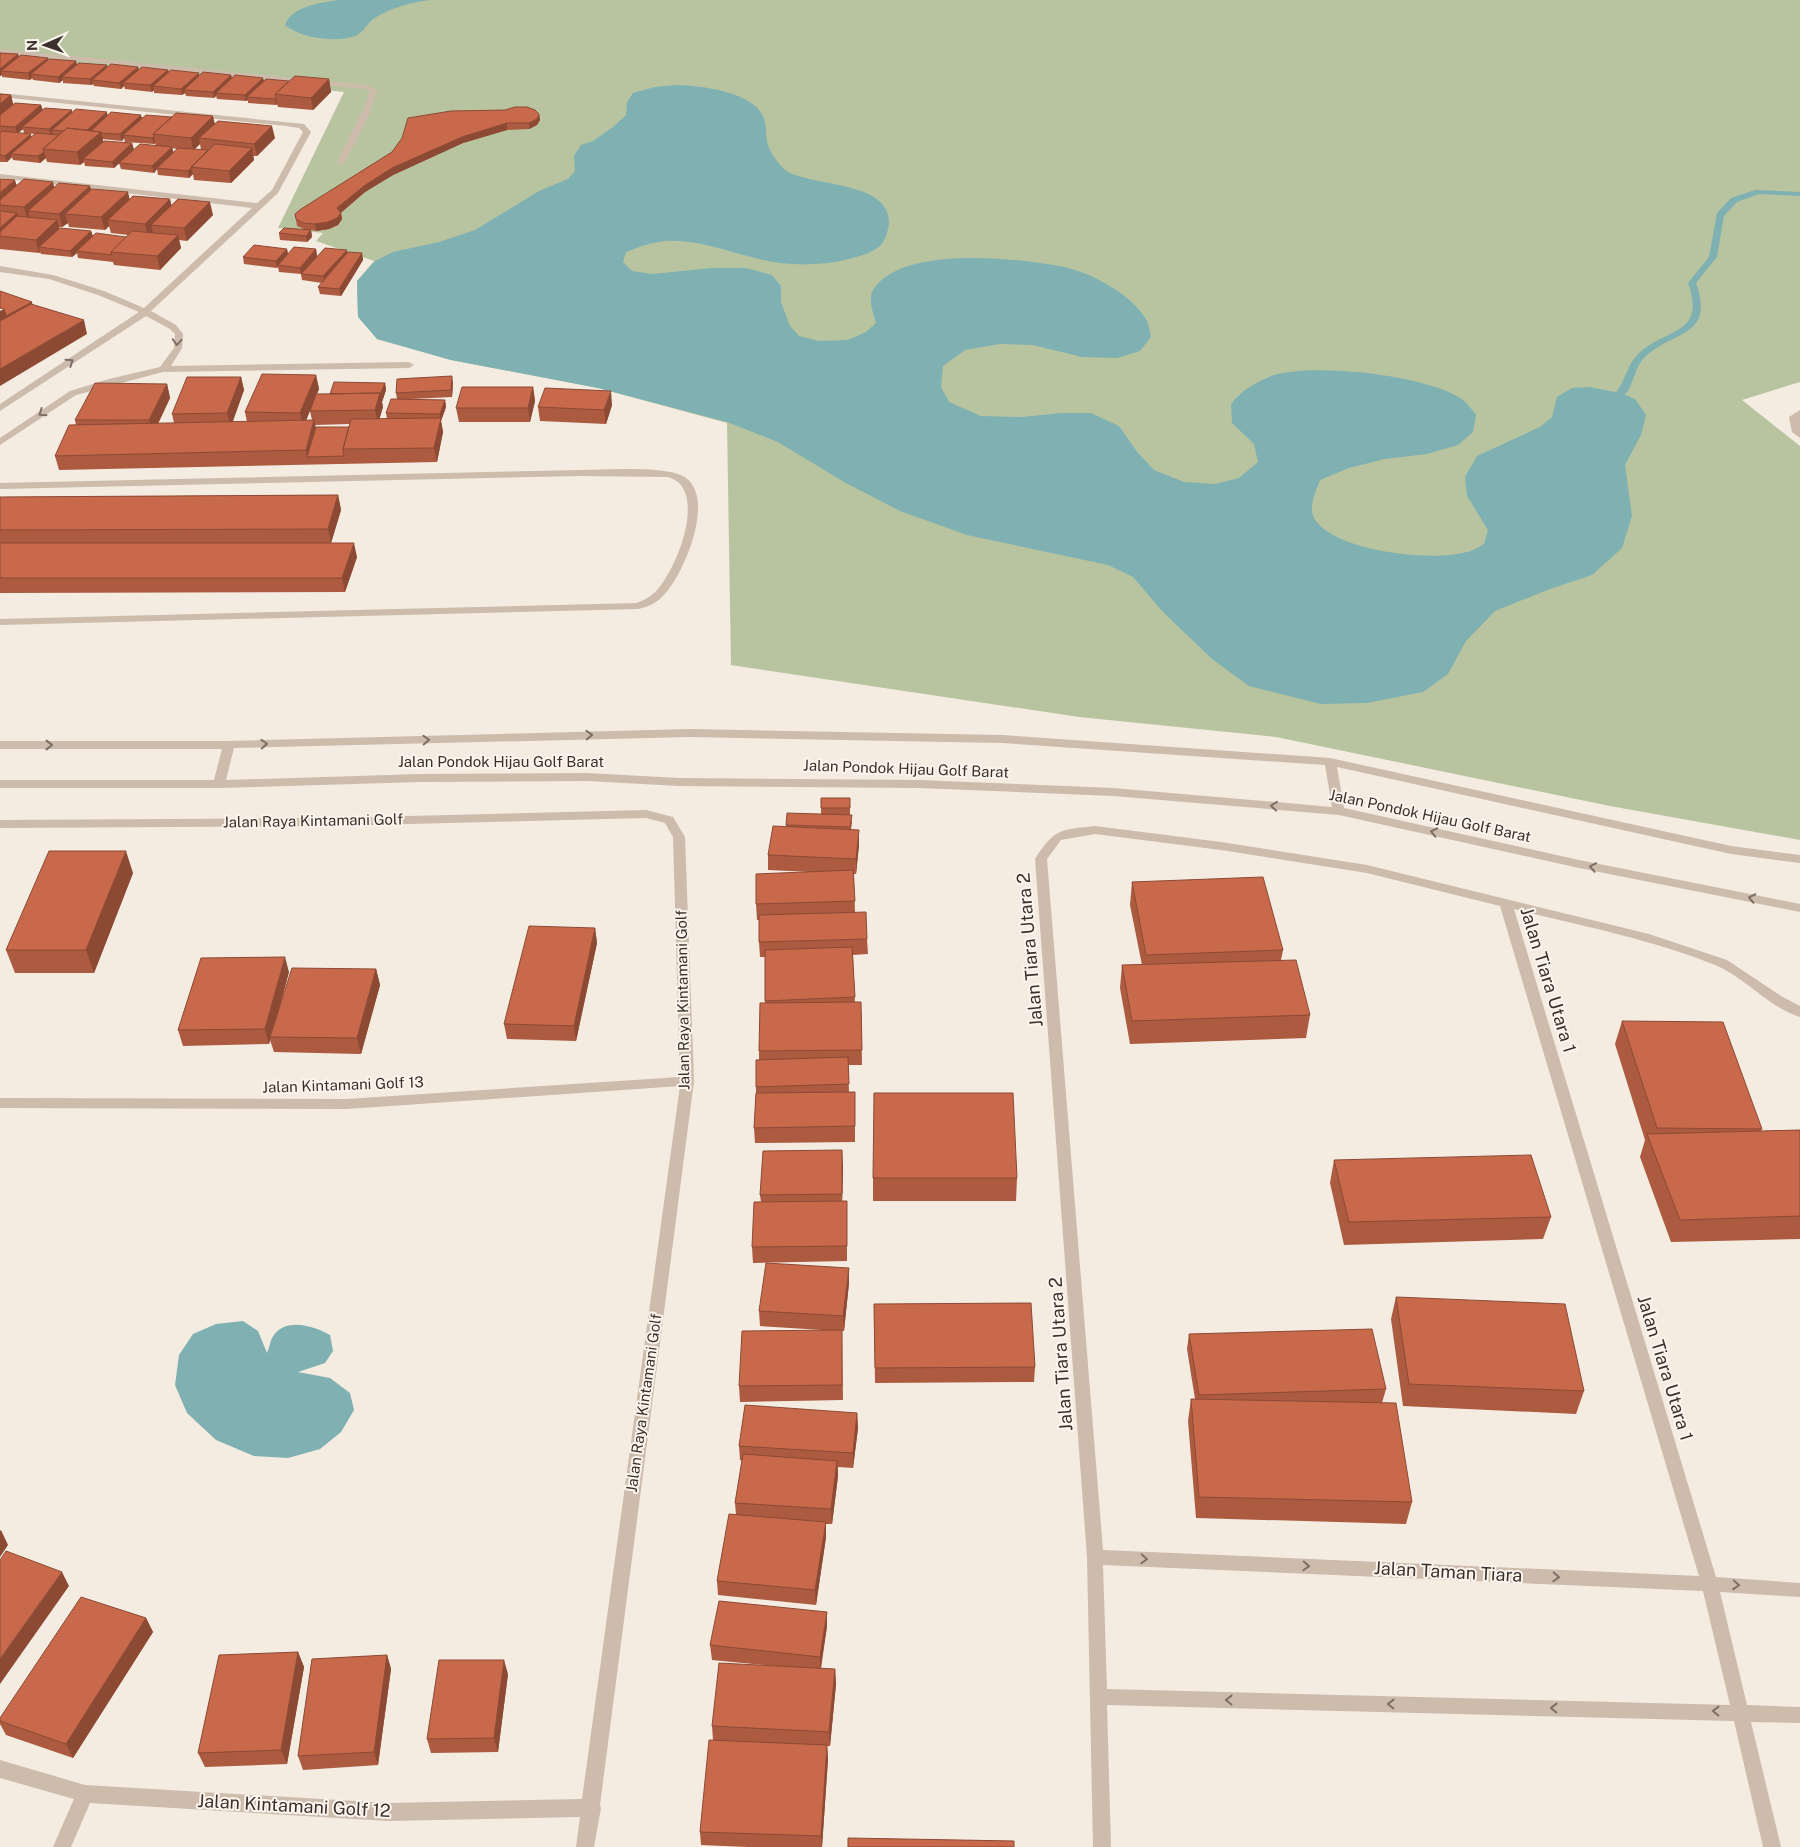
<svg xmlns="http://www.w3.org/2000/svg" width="1800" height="1847" font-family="'Public Sans',sans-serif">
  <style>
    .green { fill: #b8c4a0 }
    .water { fill: #7fb0b2 }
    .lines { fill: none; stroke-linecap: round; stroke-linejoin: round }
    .stream { fill: #7fb0b2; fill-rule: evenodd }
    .minor { fill: #cdbbac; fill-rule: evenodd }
    .wall { fill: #ac5a40; fill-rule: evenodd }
    .shaded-wall { fill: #8c4a34 }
    .building { fill: #c8694b; stroke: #8c4a34 }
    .oneway { stroke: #7d6f65 }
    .labels { text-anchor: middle; stroke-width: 4; stroke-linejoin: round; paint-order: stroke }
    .street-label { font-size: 15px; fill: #3b302b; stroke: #fbf5ee }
    .near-street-label { font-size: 18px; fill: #3b302b; stroke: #fbf5ee }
  </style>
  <rect width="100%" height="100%" fill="#f4ebe1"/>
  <!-- green -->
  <path class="green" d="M0,0H1800V382L1742,400L1800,446V840L1610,806L1276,737L1079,717L731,665L727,423L598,388L451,360L377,339L358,316L357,281L374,261L316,241L323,233L278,228L344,92L0,56Z"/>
  <!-- water -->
  <path class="water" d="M338,0H430C411,2 387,9 372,20C366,25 363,33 355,36C336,43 300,38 285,25C292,6 320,3 338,0Z
    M677,85C701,86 751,91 763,116C767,124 765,136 768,145C770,152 779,165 785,170C809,187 889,180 889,222C889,229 885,241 880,246C870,254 857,257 845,260C819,266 785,266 759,259C729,252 697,239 666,241C652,242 639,247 626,252L623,262L632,271L653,274L711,268H746L772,275L781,286V302L790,326L799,336L819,341L848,340L866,332L876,323C873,313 868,299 873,290C901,244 1023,258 1068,268C1096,275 1131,295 1146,319C1149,324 1150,332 1151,337L1140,351L1117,358L1082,357L1033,345L1000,344L965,350L943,366L941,387L949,402L981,416L1022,417L1061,413H1091L1119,426L1138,453L1154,470L1184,482L1215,484L1239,478L1258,462L1254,444L1232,423L1231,404C1242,390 1255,383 1271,376C1310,362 1430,375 1463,400C1468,404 1472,410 1476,415L1473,432L1458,445L1427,454L1385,459L1349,468L1320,480C1316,492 1307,507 1315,520C1338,552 1432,562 1467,552C1473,551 1479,547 1484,544L1488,530L1467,496L1465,477L1477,456L1540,427L1552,417L1557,397L1572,388L1589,387L1621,393L1635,399L1646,415L1641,435L1625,465L1632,516L1622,548L1592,575L1550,589L1495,611L1466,641L1448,674L1423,692L1367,703L1321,704L1249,686L1212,659L1163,612L1133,577L1108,565L967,535L900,511L844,482L778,442L727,422L598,388L451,360L377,339L358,317L357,281L375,261L393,252L439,242L475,230L539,191L568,179L575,171L574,156L581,145L593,141L613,127L626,115L627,102L633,93L655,87Z
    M243,1321L258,1331L267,1353C269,1349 270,1342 272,1338C284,1316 314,1326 330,1335L333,1351L325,1363L298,1372L330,1378L350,1393L354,1410L341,1432L320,1449L288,1458L254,1456L216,1440L187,1413L175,1385L179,1355L193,1334L216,1324Z"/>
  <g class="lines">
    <!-- stream -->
    <path class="stream" d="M1755,190L1800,192V196L1759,194L1737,202L1724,216L1717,257L1696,283C1716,339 1670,330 1643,359C1635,368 1634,381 1628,391L1624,395H1618L1616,393C1625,381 1627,366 1637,355C1664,327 1707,337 1688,283L1709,257L1717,213L1731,198Z"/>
    <!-- minor -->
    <path class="minor" d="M0,49L366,85L377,90C371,116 357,139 345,162L341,164L337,162L366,103L369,91L365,89L0,53Z
      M0,93L304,124L311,132L278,193L151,311L176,325L183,334L182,348L171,366L409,362L414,365L409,368L163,372L76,395L0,445V438L70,391L109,379L160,367L174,348L175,334L170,329L146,316L0,411V404L139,312L98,295L49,279L0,272V266L53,275L104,291L144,308L252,208L0,178V174L257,203L272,190L303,132L299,128L286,126L0,97Z
      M1800,410V438L1792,432L1789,417Z
      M580,470C604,470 669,465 686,478C716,500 683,577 662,597C655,604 647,607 638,609L0,625V619L637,603C644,600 651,597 657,590C675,570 700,510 681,485C678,481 673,479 668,477L580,476L0,489V483Z
      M690,729L1002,735L1330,758L1731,846L1800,855V863L1731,854L1337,767L1344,808L1579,860L1800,904V912L1579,868L1339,815L1113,796L919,788L679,786L587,781L420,782L219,788H0V780H214L222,749H0V741H229ZM690,737L1002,743L1325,765L1332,807L1113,788L919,780L679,778L587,773L420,774L226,780L234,748Z
      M646,810L673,817L685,837L694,1081L600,1805L601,1808L594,1847H576L580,1817L388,1821L90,1803L71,1847H53L74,1799L0,1778V1760L85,1785L388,1803L582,1799L680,1086L347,1109L0,1108V1098L347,1099L680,1077L673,837L665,823L646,818L327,826L0,828V820L327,818Z
      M1095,826L1221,842L1367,865L1649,934L1727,960L1781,996L1800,1006V1017C1768,1007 1745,977 1715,965C1651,939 1581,926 1514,909L1716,1577L1800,1583V1597L1720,1592L1747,1705L1800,1707V1723L1751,1722L1781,1847H1763L1734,1721L1107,1705L1111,1847H1093L1087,1557L1035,859C1055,828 1060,830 1095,826ZM1095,834L1221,850L1367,873L1500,906L1699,1576L1103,1550L1047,859L1061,840ZM1103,1565L1703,1591L1730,1705L1107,1689Z"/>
  </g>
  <!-- wall -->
  <path class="wall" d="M0,53L18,54L19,57L48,60L77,64L107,65V68L138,67L139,70H168L169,72L199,76L231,75L232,78L264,80L289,81L329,79L331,92L313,110L278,107L277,104L276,105L248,103V100L246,101L217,99L216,96L214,98L186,96L185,93L182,95L154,93V90L152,92L125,89L124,86L121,89L94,86L93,84L91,85L63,83V80L59,83L33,80L32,78L30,80L2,77V75L0,76Z
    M0,94L11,95L13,104L41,105L43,110H72V112L215,123L275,138L257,156H253L254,160L231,183L194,180L193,174L189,178L158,175L157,169L154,173L121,169L119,163L114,168L85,166L84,162L80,165L47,162L46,158L40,163L13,160L12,157L7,162H0V133L1,132H0ZM23,129L24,133L35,134L31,137L18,133ZM124,138L125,142L154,144L155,143L156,146L134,150L132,143L103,142L102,139L122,141ZM200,144L201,150L195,149ZM172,148L177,149L173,152Z
    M539,114L540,120L537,125L529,129L507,130L463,143L393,175L365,192L341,213L342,219L338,225L329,229L316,231L311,230L312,237L307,242L280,240L279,233L304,229L297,226L295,214L392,152Z
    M0,179L17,185L91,190L130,199H170L171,205L213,215L187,241L179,240L181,248L160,270L114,265L113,262L78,258L77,253L72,257L41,254L40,252L39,253L0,249ZM68,223L69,227L105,230L109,226L111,233L128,235L126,237L93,236L91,231L59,229V227H62Z
    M287,249L288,254L316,249L317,256L347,253H362L363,260L341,296L320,294L318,287L322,283L302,280L301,274L279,272L278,267L277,268L244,264L243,257Z
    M316,375L319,389L317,394H330L385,383L386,390L382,402L383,407L379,419H387L386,413L397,399L396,393L453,383L452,397L411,399L445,400L446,407L441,421L443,432L437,462L59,470L55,456L76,425L75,420L167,384L170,398L158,424L174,423L172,414L241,377L244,390L232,422H247L245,412ZM312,406L310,411L312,420L306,421ZM350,424L349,427H316L315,425Z
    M533,387L535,401L530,422H459L456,408Z
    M612,405L606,424L540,421L538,407Z
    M338,495L341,510L331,543L357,557L345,592L0,593V497Z
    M850,798V815L852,822L851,830L859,845L856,874H854L855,913L867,939L868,954L853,955L855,1002H861L862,1065H848L849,1092H855V1142L755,1143L754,1128L756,1093V1087L759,1060V1051L765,1003V957H760L759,942V920H757L756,904L811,872L768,870V855L786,827V825L821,814V808Z
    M133,873L94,973H15L6,950Z
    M1132,882L1283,950L1281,960L1310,1015L1306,1038L1130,1044L1120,988L1122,965H1142L1130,905Z
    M595,928L597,943L576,1041L507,1039L504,1024Z
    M376,969L380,985L361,1054L274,1052L270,1040L269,1044L183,1046L178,1030L289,972L280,1006Z
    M1622,1021L1762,1129L1761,1131L1800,1130V1239L1671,1242L1640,1157L1645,1140L1615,1044Z
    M1334,1160L1551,1217L1543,1239L1344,1245L1330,1183Z
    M843,1166L842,1201H847V1261L753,1263L752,1247L761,1202L760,1195Z
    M873,1178H1017L1016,1201H873Z
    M849,1283L844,1331H842L843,1400L740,1402L739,1386L822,1330L760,1326L759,1311Z
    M1396,1297L1584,1391L1576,1414L1403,1406L1391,1319Z
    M874,1304L1035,1367L1034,1382L875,1383Z
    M1189,1334L1386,1389L1382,1403L1412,1502L1406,1524L1196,1518L1188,1421L1191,1399H1195L1187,1349Z
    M857,1413L858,1428L853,1468L838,1467V1476L832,1524H826V1537L816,1605L718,1595L717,1581L736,1515L735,1503L742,1461L740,1460L739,1446Z
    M146,1618L153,1632L73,1758L6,1735L0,1724V1718Z
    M827,1626L821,1669H835L836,1684L830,1746H827L828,1759L822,1847H747L701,1845L700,1832L713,1740L712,1726L776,1666L712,1660L710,1645Z
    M298,1652L304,1667L287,1764L205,1767L198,1753Z
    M387,1655L391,1669L378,1765L303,1770L298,1756Z
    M508,1674L498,1752L431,1753L427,1739Z"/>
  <!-- shaded-wall -->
  <path class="shaded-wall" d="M18,54L20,61L1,71L2,75L0,76V69Z
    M48,58L49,64L31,74L32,78L30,80L28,73Z
    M76,61L78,68L62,77L63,80L59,83L58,77Z
    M107,65L108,71L92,80L93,84L91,85L90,79Z
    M138,67L139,73L123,83L124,86L121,89L119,83Z
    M168,70L170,76L153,86L154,90L152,92L150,85Z
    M199,73L200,79L184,90L185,93L182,95L181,89Z
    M231,75L233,81L216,93V96L214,98L213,92Z
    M263,78L265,84L247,97L248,100L246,101L245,95Z
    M329,79L331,92L313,110L311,98Z
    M11,95L14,108L0,119V104Z
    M276,98L277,104L276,105L275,99Z
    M41,105L43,112L22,127L23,129L17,134L15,127Z
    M72,110L73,116L52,130L53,134L51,136L49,129Z
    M107,112L108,119L93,132L84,133Z
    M539,114L540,120L537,125L529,129V123Z
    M141,115L143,121L123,135L124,138L122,141L120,134Z
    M213,116L216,129L199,138L200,144L193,150L191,138Z
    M507,123V130L463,143L393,175L365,192L339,214L337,208L364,186L392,168L462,137Z
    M272,126L275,138L257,156L254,144Z
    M101,132L104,144L83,159L84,162L80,165L77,152Z
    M31,134L32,140L11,154L12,157L7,162L5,156Z
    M154,136L155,143L154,144L152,138Z
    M132,143L134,150L114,168L112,162Z
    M172,147L174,154L157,168V169L154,173L152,166Z
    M252,148L254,160L231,183L229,171Z
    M44,152L46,158L40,163L38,156Z
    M191,168L193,174L189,178L188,171Z
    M15,180L19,193L0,205V193Z
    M53,182L56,195L28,211L30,219L28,220L24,207Z
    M90,186L94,199L65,214L68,223L62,227L59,214Z
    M128,192L131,205L108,220L109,226L105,230L101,217Z
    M170,199L173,212L151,225L153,232L148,237L145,224Z
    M210,202L213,215L187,241L184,228Z
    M17,213L21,226L0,236V228Z
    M341,213L342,219L338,225L329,229L316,231L315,224Z
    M57,220L61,233L39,247L40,252L39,253L36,240Z
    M311,230L312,237L307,242L306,236Z
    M91,231L93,237L77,251V253L72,257L70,251Z
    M178,235L181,248L160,270L157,256Z
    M287,249L288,255L278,265L277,268L276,261Z
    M316,249L317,256L301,274L300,268Z
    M347,250L348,257L325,283L323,276Z
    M362,253L363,260L341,296L339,289Z
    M32,302L33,308L0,327V311L4,309Z
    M84,320L87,334L0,386V369Z
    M316,375L319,389L303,427L300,413Z
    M452,376L453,383L452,397L451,390Z
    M241,377L244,390L231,427L227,413Z
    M385,383L386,390L382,402L383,407L378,424L375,410L380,393Z
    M167,384L170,398L153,434L149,420Z
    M533,387L535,401L530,422L528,408Z
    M611,391L612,405L606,424L604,410Z
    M445,400L446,407L441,421L443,432L437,462L434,448L440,418V414Z
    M314,420L317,434L307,457L306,450Z
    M338,495L341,510L331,543L328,529Z
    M354,543L357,557L345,592L342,578Z
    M859,830V845L856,874V859Z
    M126,851L133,873L94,973L86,950Z
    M595,928L597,943L576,1041L574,1026Z
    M285,957L289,972L271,1037H270V1040L269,1044L265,1029Z
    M376,969L380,985L361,1054L357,1038Z
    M842,1150L843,1166L842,1209Z
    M849,1268V1283L844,1331L843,1316Z
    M857,1413L858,1428L853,1468V1453Z
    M837,1461L838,1476L832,1524L831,1509Z
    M826,1522V1537L816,1605L815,1590Z
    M1,1530L8,1545L0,1557V1531Z
    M62,1572L69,1586L0,1684V1659Z
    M827,1612V1626L820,1671V1657Z
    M146,1618L153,1632L73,1758L66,1744Z
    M298,1652L304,1667L287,1764L281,1750Z
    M387,1655L391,1669L378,1765L374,1752Z
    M504,1660L508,1674L498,1752L494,1738Z
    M835,1669L836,1684L830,1746L829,1732Z
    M827,1745L828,1759L822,1847L821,1836Z"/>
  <!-- building -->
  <path class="building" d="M0,53L18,54L0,69Z
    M21,55L48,58L28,73L1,71Z
    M49,59L76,61L58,77L31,74Z
    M79,63L107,65L90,79L62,77Z
    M111,64L138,67L119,83L92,80Z
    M142,67L168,70L150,85L123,83Z
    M171,70L199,73L181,89L153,86Z
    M203,72L231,75L213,92L184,90Z
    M235,75L263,78L245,95L216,93Z
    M295,76L329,79L311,98L275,94Z
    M266,79L289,81L275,94L276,98L275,99L247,97Z
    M0,94L11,95L0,104Z
    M15,103L41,105L15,127L0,126V115Z
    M515,107H527L535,110L539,114L537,119L529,123H507L462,137L392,168L364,186L337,208L341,213L337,218L328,222L315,224L303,223L296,219L295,214L301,209L392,152L402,138L408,118L451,111L505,110Z
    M45,108L72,110L49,129L22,127Z
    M76,109L107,112L87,130L67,128L64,131L52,130Z
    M111,112L141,115L120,134L101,133V132L91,131Z
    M176,113L213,116L191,138L153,134Z
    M146,115L172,117L153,134L154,136L152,138L123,135Z
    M218,121L272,126L254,144L199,138Z
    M67,128L101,132L77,152L43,149Z
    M2,131L31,134L5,156L0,155V133Z
    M36,133L59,135L43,149L44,152L38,156L11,154Z
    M104,141L132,143L112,162L83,159Z
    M140,144L172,147L152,166L119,163Z
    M215,144L252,148L229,171L191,167Z
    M178,148L208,150L188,171L157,168Z
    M0,179L15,180L0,193Z
    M24,179L53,182L24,207L0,205V200Z
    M59,183L90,186L59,214L28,211Z
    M92,189L128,192L101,217L65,214Z
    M133,196L170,199L145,224L108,220Z
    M178,199L210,202L184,228L151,225Z
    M0,211L17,213L0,228Z
    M17,216L57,220L36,240L0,236V232Z
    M60,228L91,231L70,251L39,247Z
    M284,228L311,230L306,236L279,233Z
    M132,231L178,235L157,256L111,252Z
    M96,233L126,237L111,252L112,255L77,251Z
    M254,245L287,249L276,261L243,257Z
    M294,247L316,249L300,268L278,265Z
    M325,248L347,250L323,276L301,274Z
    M348,252L362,253L339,289L318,287Z
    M0,291L32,302L6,316L4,309L0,308Z
    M31,304L84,320L0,369V321Z
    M262,374L316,375L300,413L245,412Z
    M452,376L451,390L396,393L397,379Z
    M187,377H241L227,413L172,414Z
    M334,382L385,383L380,395V393L330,394Z
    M95,383L167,384L149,420H75Z
    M462,387H533L528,408H456Z
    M545,388L611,391L604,410L538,407Z
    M380,393L375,410L310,411L316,394Z
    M391,399L445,400L440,414L386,413Z
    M441,418L434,448L343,449L351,419Z
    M314,420L306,450L55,456L69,425Z
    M316,427H349L343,449L344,456L307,457Z
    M338,495L328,529L0,530V497Z
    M0,543H354L342,578H0Z
    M821,798H850V808H821Z
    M787,813L852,815L850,827L786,825Z
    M773,826L859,830L856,859L768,855Z
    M49,851H126L86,950H6Z
    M853,870L855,901L756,904V874Z
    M1263,877L1283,950L1146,955L1132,882Z
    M866,912L867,939L759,942V915Z
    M529,926L595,928L574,1026L504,1024Z
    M852,947L855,997L765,1001V950Z
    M285,957L265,1029L178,1030L201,958Z
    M1296,960L1310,1015L1132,1021L1122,965Z
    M292,968L376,969L357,1038L270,1037Z
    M861,1002L862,1050L759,1051L760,1003Z
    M1622,1021L1723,1022L1762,1129L1657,1128Z
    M848,1057L849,1084L756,1087V1060Z
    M855,1092V1126L754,1128L756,1093Z
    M874,1093H1013L1017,1178H873Z
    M1800,1130V1216L1680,1220L1647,1134Z
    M842,1150V1194L760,1195L763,1151Z
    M1531,1155L1551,1217L1349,1222L1334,1160Z
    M847,1201V1246L752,1247L754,1202Z
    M766,1263L849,1268L843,1316L759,1311Z
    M1396,1297L1565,1304L1584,1391L1409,1384Z
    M1031,1303L1035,1367L875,1368L874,1304Z
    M1372,1329L1386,1389L1199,1395L1189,1334Z
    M842,1330V1385L739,1386L742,1331Z
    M1191,1399L1396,1403L1412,1502L1199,1497Z
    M745,1405L857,1413L853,1453L739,1446Z
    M743,1454L837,1461L831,1509L735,1503Z
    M729,1514L826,1522L815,1590L717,1581Z
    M6,1551L62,1572L0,1659V1560Z
    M81,1597L146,1618L66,1744L0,1721V1718Z
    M719,1601L827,1612L820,1657L710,1645Z
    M298,1652L281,1750L198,1753L219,1655Z
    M387,1655L374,1752L298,1756L312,1659Z
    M439,1660H504L494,1738L427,1739Z
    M719,1663L835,1669L829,1732L712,1726Z
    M709,1740L827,1745L821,1836L700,1832Z
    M848,1838L1014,1841V1847H848Z"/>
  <!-- one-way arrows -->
  <defs><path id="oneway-chevron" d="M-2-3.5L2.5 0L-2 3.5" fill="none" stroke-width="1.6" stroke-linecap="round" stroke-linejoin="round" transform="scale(1.25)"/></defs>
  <g class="oneway">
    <use href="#oneway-chevron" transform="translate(177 342) rotate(94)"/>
    <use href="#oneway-chevron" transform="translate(70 362) rotate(-34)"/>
    <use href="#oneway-chevron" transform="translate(42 413) rotate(146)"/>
    <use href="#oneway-chevron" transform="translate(589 735) rotate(-2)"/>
    <use href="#oneway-chevron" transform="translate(426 740) rotate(-2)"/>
    <use href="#oneway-chevron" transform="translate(264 744) rotate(-2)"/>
    <use href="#oneway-chevron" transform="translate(49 745)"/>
    <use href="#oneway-chevron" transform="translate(1274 806) rotate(-175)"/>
    <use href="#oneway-chevron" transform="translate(1434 832) rotate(-168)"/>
    <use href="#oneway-chevron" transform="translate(1593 867) rotate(-169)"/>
    <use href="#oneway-chevron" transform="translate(1752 898) rotate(-168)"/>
    <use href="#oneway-chevron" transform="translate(1144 1559) rotate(3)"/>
    <use href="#oneway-chevron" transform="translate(1306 1566) rotate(3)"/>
    <use href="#oneway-chevron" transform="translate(1556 1577) rotate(3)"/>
    <use href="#oneway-chevron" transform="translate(1736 1585) rotate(4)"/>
    <use href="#oneway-chevron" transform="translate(1229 1700) rotate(-179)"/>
    <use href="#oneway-chevron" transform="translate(1391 1704) rotate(-179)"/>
    <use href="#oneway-chevron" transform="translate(1554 1708) rotate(-179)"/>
    <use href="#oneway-chevron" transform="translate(1716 1711) rotate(-179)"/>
  </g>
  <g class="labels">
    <!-- street labels -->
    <g class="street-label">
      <text x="501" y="767">Jalan Pondok Hijau Golf Barat</text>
      <text transform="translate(906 769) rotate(2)" y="5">Jalan Pondok Hijau Golf Barat</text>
      <text transform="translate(1430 816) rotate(12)" y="5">Jalan Pondok Hijau Golf Barat</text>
      <text transform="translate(313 821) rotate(-1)" y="5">Jalan Raya Kintamani Golf</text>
      <text transform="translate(683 1000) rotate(-91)" y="5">Jalan Raya Kintamani Golf</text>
      <text transform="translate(343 1085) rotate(-2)" y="5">Jalan Kintamani Golf 13</text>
      <text transform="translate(644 1403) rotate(-82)" y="5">Jalan Raya Kintamani Golf</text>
    </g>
    <!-- near-street labels -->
    <g class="near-street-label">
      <text transform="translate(1030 950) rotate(-95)" y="6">Jalan Tiara Utara 2</text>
      <text transform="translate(1548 980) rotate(73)" y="6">Jalan Tiara Utara 1</text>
      <text transform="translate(1061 1354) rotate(-94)" y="6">Jalan Tiara Utara 2</text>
      <text transform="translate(1665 1368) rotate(73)" y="6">Jalan Tiara Utara 1</text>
      <text transform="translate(1448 1572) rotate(3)" y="6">Jalan Taman Tiara</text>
      <text transform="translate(294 1806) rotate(3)" y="6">Jalan Kintamani Golf 12</text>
    </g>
  </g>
  <!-- north arrow -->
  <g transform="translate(45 45) rotate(268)" stroke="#fbf5ee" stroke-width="4" paint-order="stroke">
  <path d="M0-4L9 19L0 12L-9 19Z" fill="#3b302b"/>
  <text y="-8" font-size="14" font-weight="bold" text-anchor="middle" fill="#3b302b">N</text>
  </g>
</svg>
